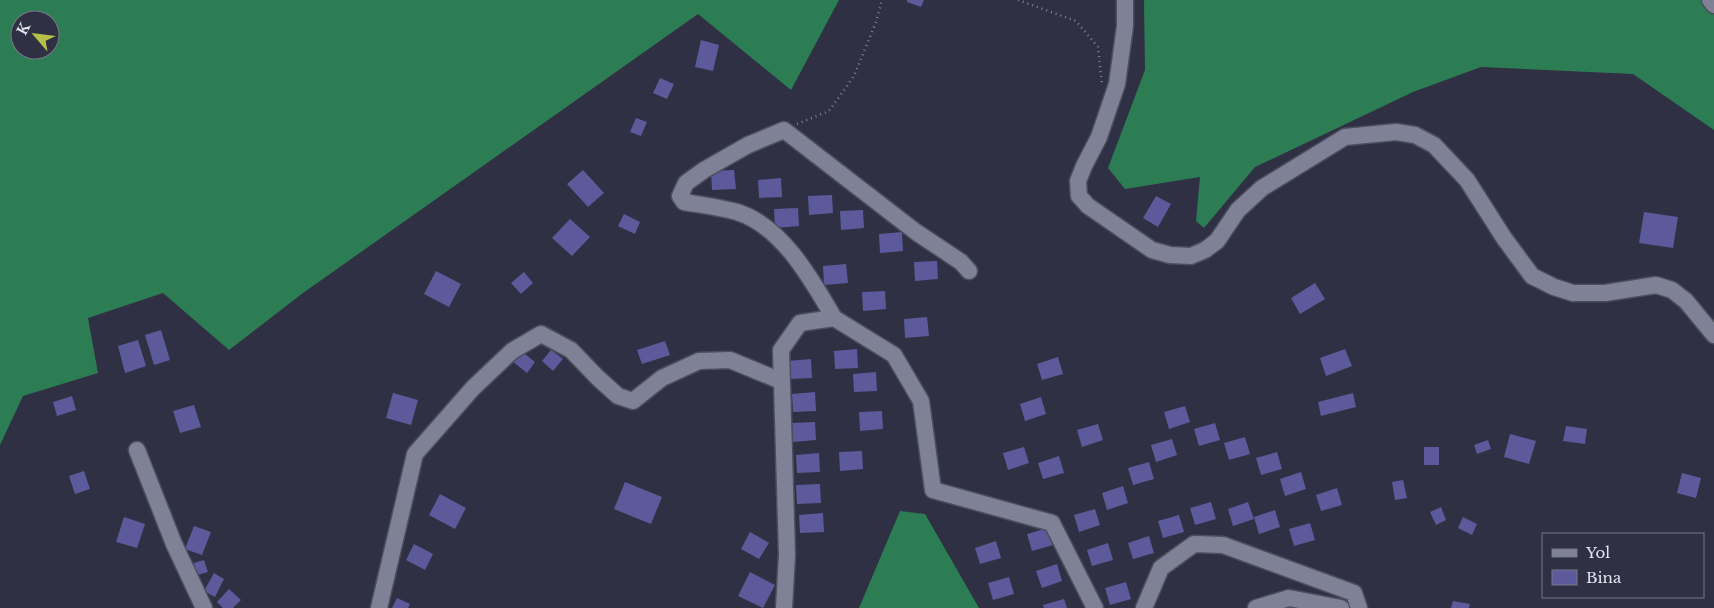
<svg xmlns="http://www.w3.org/2000/svg" width="1714" height="608" font-family="'Libre Baskerville',serif">
  <style>
    .forest { fill: #2c7d54; fill-rule: evenodd }
    .building { fill: #5c5a9b }
    .lines { fill: none; stroke-linecap: round; stroke-linejoin: round }
    .minor-casing { stroke: #4d4d5d; stroke-width: 19 }
    .path { stroke: #838494; stroke-width: 2.5; stroke-dasharray: 1 4; stroke-linecap: butt }
    .minor { stroke: #7f8197; stroke-width: 16 }
  </style>
  <rect width="100%" height="100%" fill="#2f3043"/>
  <!-- forest -->
  <path class="forest" d="M0,0H839L791,90L698,14L303,293L229,350L163,293L88,318L98,373L23,396L0,445ZM20,20H50V50H20Z
    M1144,0H1714V130L1633,74L1481,67L1413,92L1255,167L1204,228L1196,221L1200,177L1125,189L1108,168L1145,70Z
    M900,511L925,514L979,608H859Z"/>
  <!-- building -->
  <path class="building" d="M907,0H924L921,7L907,2Z
    M701,40L719,45L713,71L695,67Z
    M660,78L674,84L667,99L653,93Z
    M636,118L647,122L641,136L630,132Z
    M583,170L604,193L588,207L567,184Z
    M734,170L736,189L712,190L711,171Z
    M781,178L782,197L759,198L758,180Z
    M832,195L833,213L809,215L808,196Z
    M1156,196L1171,204L1158,227L1143,218Z
    M798,208L799,226L775,228L774,209Z
    M863,210L864,228L841,230L840,211Z
    M1644,212L1678,217L1673,248L1639,243Z
    M624,214L640,222L635,234L618,226Z
    M570,219L590,237L572,256L552,238Z
    M902,232L903,251L880,253L879,234Z
    M937,261L938,279L915,281L914,262Z
    M846,264L848,283L824,285L823,266Z
    M436,271L461,284L449,307L424,294Z
    M524,272L533,283L521,294L511,283Z
    M1315,283L1325,299L1300,314L1291,298Z
    M885,291L886,309L863,311L862,292Z
    M927,317L929,336L905,338L904,319Z
    M161,330L170,360L154,365L145,335Z
    M138,340L146,366L125,373L118,346Z
    M665,341L670,355L642,364L637,350Z
    M857,349L858,368L835,369L834,351Z
    M1345,349L1352,366L1326,376L1320,358Z
    M520,350L535,362L527,373L512,361Z
    M551,350L563,359L553,371L542,361Z
    M1058,357L1063,374L1042,380L1037,364Z
    M811,359L812,378L789,379L787,361Z
    M876,372L877,391L854,392L853,374Z
    M815,392L816,411L793,412L792,394Z
    M393,393L418,400L411,425L386,418Z
    M1353,393L1356,407L1321,416L1318,402Z
    M72,396L76,410L57,416L53,402Z
    M1041,397L1046,414L1025,421L1020,404Z
    M194,405L201,427L180,433L173,411Z
    M1185,406L1190,422L1169,429L1164,412Z
    M882,411L883,429L860,431L859,412Z
    M815,422L816,440L793,442L792,423Z
    M1215,423L1220,440L1199,446L1194,429Z
    M1098,424L1103,440L1082,447L1077,430Z
    M1566,426L1587,429L1585,444L1563,441Z
    M1510,434L1536,441L1529,464L1504,457Z
    M1245,437L1250,454L1229,460L1224,443Z
    M1172,439L1177,455L1156,462L1151,445Z
    M1488,440L1491,449L1477,454L1474,445Z
    M1024,447L1029,463L1008,470L1003,453Z
    M1424,447H1439V465H1424Z
    M862,451L863,469L840,471L839,452Z
    M1277,452L1282,469L1261,475L1256,458Z
    M819,453L820,472L797,473L796,455Z
    M1059,456L1064,473L1043,479L1038,463Z
    M1149,462L1154,479L1133,485L1128,468Z
    M84,471L90,489L75,494L69,476Z
    M1301,472L1306,489L1285,496L1280,479Z
    M1682,473L1701,478L1696,498L1677,493Z
    M1403,480L1407,498L1395,500L1392,482Z
    M625,482L662,497L651,524L614,509Z
    M820,484L821,503L797,504L796,485Z
    M1123,486L1128,503L1107,510L1102,493Z
    M1337,488L1342,505L1321,511L1316,495Z
    M440,494L466,508L455,529L429,515Z
    M1211,502L1216,519L1195,525L1190,508Z
    M1248,502L1254,519L1233,526L1228,509Z
    M1441,507L1446,520L1436,525L1430,512Z
    M1095,509L1100,525L1079,532L1074,515Z
    M1275,510L1280,527L1259,534L1254,517Z
    M823,513L824,532L800,533L799,515Z
    M1179,515L1184,532L1163,538L1158,521Z
    M124,517L145,524L137,548L116,542Z
    M1463,517L1477,524L1472,535L1458,528Z
    M1310,523L1315,540L1294,546L1289,529Z
    M194,526L211,532L202,555L185,549Z
    M1048,528L1053,545L1032,551L1027,534Z
    M750,532L769,543L759,559L741,549Z
    M1149,536L1154,553L1133,559L1128,543Z
    M996,541L1001,558L980,564L975,548Z
    M1108,543L1113,560L1092,566L1087,550Z
    M414,544L433,554L425,570L406,560Z
    M204,560L208,572L194,576L190,564Z
    M1057,564L1062,581L1042,588L1036,571Z
    M750,572L775,585L763,608L738,596Z
    M214,573L224,579L215,597L204,591Z
    M1009,577L1014,594L993,600L988,583Z
    M1126,582L1131,599L1110,605L1105,588Z
    M229,589L241,600L233,608H223L217,602Z
    M397,598L410,604L408,608H392Z
    M1064,599L1067,608H1044L1043,605Z
    M1453,601L1470,604L1469,608H1451Z"/>
  <g class="lines">
    <!-- minor casing -->
    <g class="minor-casing">
      <path id="minor" d="M1125,0V26L1117,84L1099,137L1084,166L1078,181L1079,196L1088,206L1152,250L1170,255L1191,256L1205,250L1217,241L1238,210L1262,188L1345,137L1396,132L1415,135L1434,145L1467,180L1504,238L1532,276L1554,287L1573,293H1605L1656,285L1672,290L1686,301L1714,335
        M1710,0L1714,5
        M834,318C812,280 782,226 737,212C720,207 702,205 684,202L680,196L686,183L704,170L748,145L784,130L916,232L961,262L969,271
        M137,450L174,544L204,608
        M379,608L415,454L473,388L512,351L541,334L571,350L598,378L618,396L633,401L662,378L699,361L730,360L781,381
        M784,608L787,555L781,350L800,323L834,318L894,355L921,401L933,490L1052,523L1095,608
        M1144,608L1161,568L1194,544L1223,545L1354,593L1359,608
        M1256,608L1289,598L1341,608"/>
    </g>
    <!-- path -->
    <path class="path" d="M1018,0L1076,21L1098,47L1102,85
      M797,124L829,111L854,76L876,22L882,0"/>
    <!-- minor -->
    <use href="#minor" class="minor"/>
  </g>
  <!-- legend -->
  <rect x="1542" y="533" width="162" height="65" fill="#2f3043" stroke="#777889"/>
  <rect x="1552" y="549" width="25" height="8" fill="#7f8197" stroke="#777889"/>
  <text x="1586" y="558" font-size="15" fill="#e4e5f2">Yol</text>
  <rect x="1552" y="570" width="25" height="15" fill="#5c5a9b" stroke="#777889"/>
  <text x="1586" y="583" font-size="15" fill="#e4e5f2">Bina</text>
  <!-- north arrow -->
  <g transform="translate(35 35) rotate(298)"><circle r="24" fill="#2f3043" stroke="#777889"/>
  <path d="M0-4L9 19L0 12L-9 19Z" fill="#b8c147"/>
  <text y="-8" font-size="14" font-weight="bold" text-anchor="middle" fill="#e4e5f2">K</text>
  </g>
</svg>
